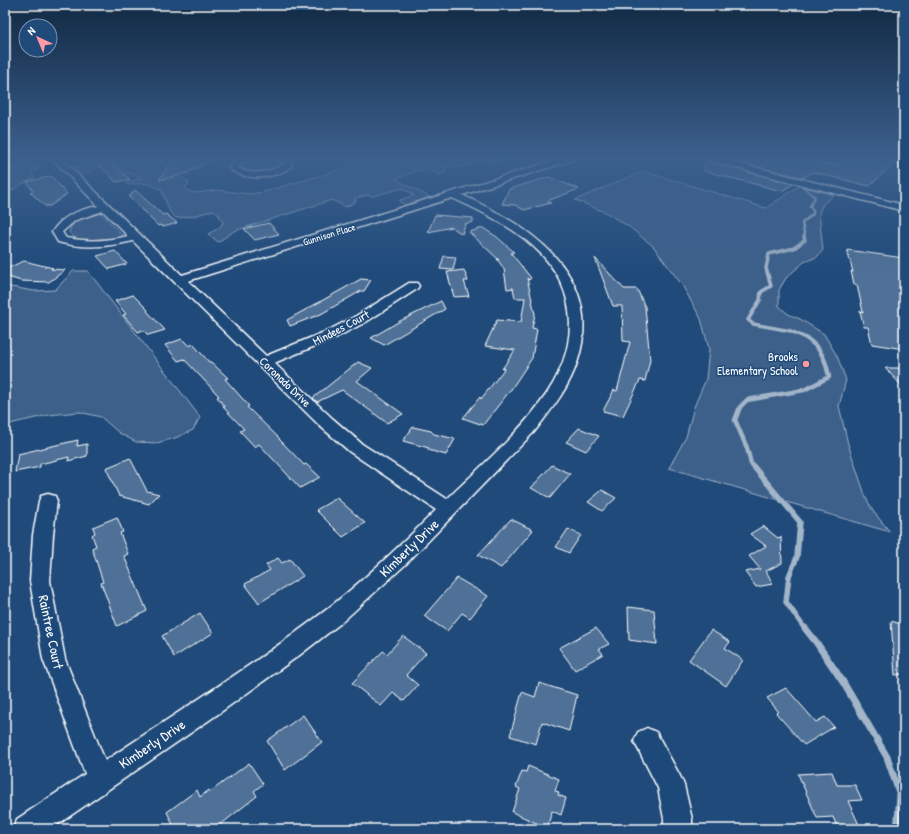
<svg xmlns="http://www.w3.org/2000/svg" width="909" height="834" font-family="'Patrick Hand',sans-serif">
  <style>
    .green { fill: #3c618b; stroke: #9eb0c5 }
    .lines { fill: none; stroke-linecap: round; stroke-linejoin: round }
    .stream-far4 { stroke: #a3b5c8; stroke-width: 2.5 }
    .stream-far3 { stroke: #a3b5c8; stroke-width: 3.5 }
    .stream-far2 { stroke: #a3b5c8; stroke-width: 4.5 }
    .stream-far1 { stroke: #a3b5c8; stroke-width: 5.5 }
    .stream { stroke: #a3b5c8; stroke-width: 7 }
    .building { fill: #507197; stroke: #fff }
    .street-casing { stroke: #fff; stroke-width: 3 }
    .street { fill: #1f4a7a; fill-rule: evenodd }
    .poi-dot { fill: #ff9aa2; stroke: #1f4a7a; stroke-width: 1.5 }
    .labels { text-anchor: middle; stroke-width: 3; stroke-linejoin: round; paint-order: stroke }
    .far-street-label { font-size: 10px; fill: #fff; stroke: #1f4a7a }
    .street-label { font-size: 12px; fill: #fff; stroke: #1f4a7a }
    .poi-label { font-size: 12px; fill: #fff; stroke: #1f4a7a; text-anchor: end }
    .near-street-label { font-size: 14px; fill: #fff; stroke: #1f4a7a }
  </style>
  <rect width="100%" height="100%" fill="#1f4a7a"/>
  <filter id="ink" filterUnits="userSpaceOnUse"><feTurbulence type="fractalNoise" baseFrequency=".025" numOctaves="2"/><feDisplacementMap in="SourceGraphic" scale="8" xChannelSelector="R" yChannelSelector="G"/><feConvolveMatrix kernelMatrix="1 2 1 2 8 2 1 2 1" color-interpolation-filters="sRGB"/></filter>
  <g filter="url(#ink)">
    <!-- green -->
    <path class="green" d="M107,158H167L159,163L170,164L178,175L189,183L185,188L188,191L196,193L217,190L250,194L263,192L329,173L365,158H492L499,160L500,163H492L482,160L461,167L452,166L443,168L446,172C439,178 435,171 427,170C418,169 404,176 395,179L430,197L405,205L401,203L400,200L414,195L403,188L373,196L367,195L355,198L356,201L346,207L332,200L234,231L218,242L208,234L219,228L223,223L219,215L213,210L194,216L176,218L170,212L161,189L149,184H126L127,182L142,178L139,176L124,172L115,163C110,164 102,164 98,167C91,171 89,175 80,172L76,167Z
      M256,158H278L284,163L283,166C267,172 255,175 238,170V164L248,159Z
      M30,166L42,167L31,173L35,178L22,184L5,195V169Z
      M643,171L766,208L799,186L834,195L823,204L819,213L823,250L817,257L804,262L786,278L779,290V306L788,314L800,319L824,334L837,356L846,380L839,406L848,444L866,498L873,511L890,532L669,468L686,437L694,407L706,379L709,349L701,319L682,285L653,246L628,226L605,212L575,200Z
      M99,211L124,237C108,240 80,247 69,232C72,219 88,215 99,211Z
      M73,271H88L200,417L193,430L175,438L157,443L136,442L119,433L101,417L79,412L49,415L5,425V286L34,291L55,290Z"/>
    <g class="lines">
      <!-- stream-far4 -->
      <path class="stream-far4" d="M801,185L815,197L810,206L813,210V214L802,223L805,238"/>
      <!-- stream-far3 -->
      <path class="stream-far3" d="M804,237L805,240L794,248L769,254L766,268L771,286L761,292L760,300L748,320L753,324L791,331L808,339"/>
      <!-- stream-far2 -->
      <path class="stream-far2" d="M754,467L751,464L747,448L735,420L740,407L747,400L804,390L829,377C826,360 821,348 806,338"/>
      <!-- stream-far1 -->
      <path class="stream-far1" d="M753,466L800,522L797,557L789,576L786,602L805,629"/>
      <!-- stream -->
      <path class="stream" d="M805,628L816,642L843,682L887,757L900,795L897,829"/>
    </g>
    <!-- building -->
    <path class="building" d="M92,158H105L130,179L116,182Z
      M214,158L188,173L159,180L173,160Z
      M723,158H814L822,165L827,163L834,165L845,158H875L896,162L869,186L813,172L803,178Z
      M705,161H706L793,184L782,191L704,171Z
      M51,176L67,194L50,206H45L30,192L33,191L27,182Z
      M549,177L579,189L547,201L551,203L524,210L515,205L502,204L509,189Z
      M135,190L163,215L166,214L177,223L163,227L161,225L158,226L129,197Z
      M435,215L473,218V222L465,224L462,234L452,227L428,232Z
      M269,223L279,234L255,240L244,229Z
      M483,228L497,237L514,252L511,253L531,278L529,280L527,278L535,314L532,328L537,329L532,358L512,388L483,425L463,418L480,397L481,399L505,368L502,369L515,350L485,346L497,320L521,322L525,298H515L513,288L507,289L504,269L497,259L499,260L469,232Z
      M847,250L904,258V349L872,344L868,327H864L860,311L863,312L857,285L854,284L851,271L853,272Z
      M115,251L127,264L109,269L97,256Z
      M444,256L456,257L453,270L440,269Z
      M595,258L624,289H637L645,307L650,360L645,381L640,380L623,416L603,411L614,390L617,391L630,342L623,341L622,306H613Z
      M24,261L53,268L51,269L65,270L49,282L21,281L5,276V269Z
      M464,270L468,281H464L469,296L454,297L447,272Z
      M361,279L371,280L364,291H361L321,314L290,326L287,320Z
      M133,295L148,310L147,311L165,330L148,335L143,330L138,332L123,315L126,314L115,301Z
      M441,301L445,309L384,345L371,338L400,321Z
      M182,339L189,346L193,344L209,362H211L228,378L225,379L249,406L247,407L280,439H279L304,465L306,464L320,477L300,488L259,444L255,447L240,431L244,429L223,407H225L217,397L219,396L184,359L178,361L165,345Z
      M358,362L372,368L357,381L403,414L387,423L342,390L317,402L313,398Z
      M885,368H904V388Z
      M413,427L431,431L434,434L455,439L446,455L428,450L429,448L403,441Z
      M579,428L599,436L586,451L566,442Z
      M78,440L77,446L87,444V456L68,461L69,457L40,464V467L15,472L18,454Z
      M130,458L147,491L159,494L149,504L119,496L106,468Z
      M552,465L570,474L550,498L531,488Z
      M602,490L616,498L602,511L588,502Z
      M337,498L365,523L343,537L316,510Z
      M117,517L123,532L120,533L128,554L124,556L147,611L117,626L101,583L103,582L92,548L96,546L92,535L95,533L93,527Z
      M511,519L533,530L501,568L478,555Z
      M763,526L779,539L781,537L782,563L766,571L773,584L756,587L745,572L760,569L749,556L766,546L750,534Z
      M568,529L581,535L569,553L556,547Z
      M278,558L282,563L290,559L303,576L259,603L245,584L270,570L266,565Z
      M457,578L488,596L470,618L462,613L447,631L424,616Z
      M628,607L654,610L657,644L629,640Z
      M200,613L213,633L174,657L162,636Z
      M891,621L904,625V674L895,675Z
      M596,628L609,644L599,649L603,654L575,670L559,648Z
      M711,630L730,642L725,648L743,660L726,686L689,660Z
      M403,636L426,653L406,675L418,685L404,701L393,693L381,706L352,683L383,651L387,654Z
      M539,683L577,695L569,731L542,722L536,744L510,736L522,692L535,697Z
      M786,688L816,722L825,717L834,727L804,745L776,713L778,711L767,698Z
      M303,715L322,742L285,770L267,741Z
      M249,763L263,784L254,791L257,796L215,829H175L167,812L197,790L200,797L209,790L210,792Z
      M528,766L559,779L555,791L559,792L558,795L566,798L561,815L552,811L547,828L512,812L520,789L516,787L522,771L526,772Z
      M832,772L837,785H855L862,800L848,801L861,829H838L833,817L817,818L798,774Z"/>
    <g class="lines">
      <!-- street casing -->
      <g class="street-casing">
        <path id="street" d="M52,158H61L182,275L562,158H574L573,160L462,195C528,225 605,274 578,360C570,387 551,410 534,432L405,565L341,623L301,654L218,714L51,829H13L17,819L85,774L43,659L30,581L33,535L39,501L41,496L48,494L55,496L57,501L53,535L50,581L65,659L105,761C179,711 256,664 326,610C365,579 401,545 436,510L350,452L320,426L133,241C107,247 84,249 58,242L52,232C63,215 79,210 98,206ZM452,198C481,211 509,225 533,246C583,291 579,352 540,403C514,438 479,468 447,499L362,444L332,418L274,363L337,337L366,322L417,289L419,286L417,283H409L356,316L327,331L266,356L188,281ZM103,211L128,236C107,241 87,242 66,238L62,232L76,220Z
          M241,158H253L242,163L238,167C248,177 275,172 284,163L278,158H287L291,160L292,165C280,179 241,183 229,167L236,159Z
          M705,158H718L904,205V211L706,160Z
          M647,728L656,732L680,776L684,785L692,819V829H664V819L658,788L634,741L638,732Z"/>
      </g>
      <!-- street -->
      <use href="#street" class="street"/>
    </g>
  </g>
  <!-- sky -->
  <linearGradient id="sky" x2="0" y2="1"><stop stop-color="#112943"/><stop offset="0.58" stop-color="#3c608d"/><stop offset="1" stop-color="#3c608d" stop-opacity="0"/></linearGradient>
  <rect width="909" height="274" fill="url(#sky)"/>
  <!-- markers -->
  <circle class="poi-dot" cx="806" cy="364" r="4"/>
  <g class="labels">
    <!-- far-street labels -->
    <g class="far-street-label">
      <text transform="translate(329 234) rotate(-17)" y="4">Gunnison Place</text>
    </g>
    <!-- street labels -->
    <g class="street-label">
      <text transform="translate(341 328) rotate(-28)" y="4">Mindees Court</text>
      <text transform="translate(285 382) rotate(44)" y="4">Coronado Drive</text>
    </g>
    <!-- poi labels -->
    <g class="poi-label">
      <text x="798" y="361">Brooks<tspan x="798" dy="14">Elementary School</tspan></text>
    </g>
    <!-- near-street labels -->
    <g class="near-street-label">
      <text transform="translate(409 548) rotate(-44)" y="5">Kimberly Drive</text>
      <text transform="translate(51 632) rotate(78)" y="5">Raintree Court</text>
      <text transform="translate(152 744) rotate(-34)" y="5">Kimberly Drive</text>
    </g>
  </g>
  <!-- margin -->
  <rect width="909" height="834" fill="none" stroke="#1f4a7a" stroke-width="20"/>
  <rect x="10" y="10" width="889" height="814" fill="none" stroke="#fff" stroke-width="1.5" filter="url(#ink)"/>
  <!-- north arrow -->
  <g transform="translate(38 38) rotate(316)"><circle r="19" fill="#1f4a7a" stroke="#7992af"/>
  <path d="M0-3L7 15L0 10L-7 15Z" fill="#ff9aa2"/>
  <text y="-6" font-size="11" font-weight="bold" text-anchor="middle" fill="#ffffff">N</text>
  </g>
</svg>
